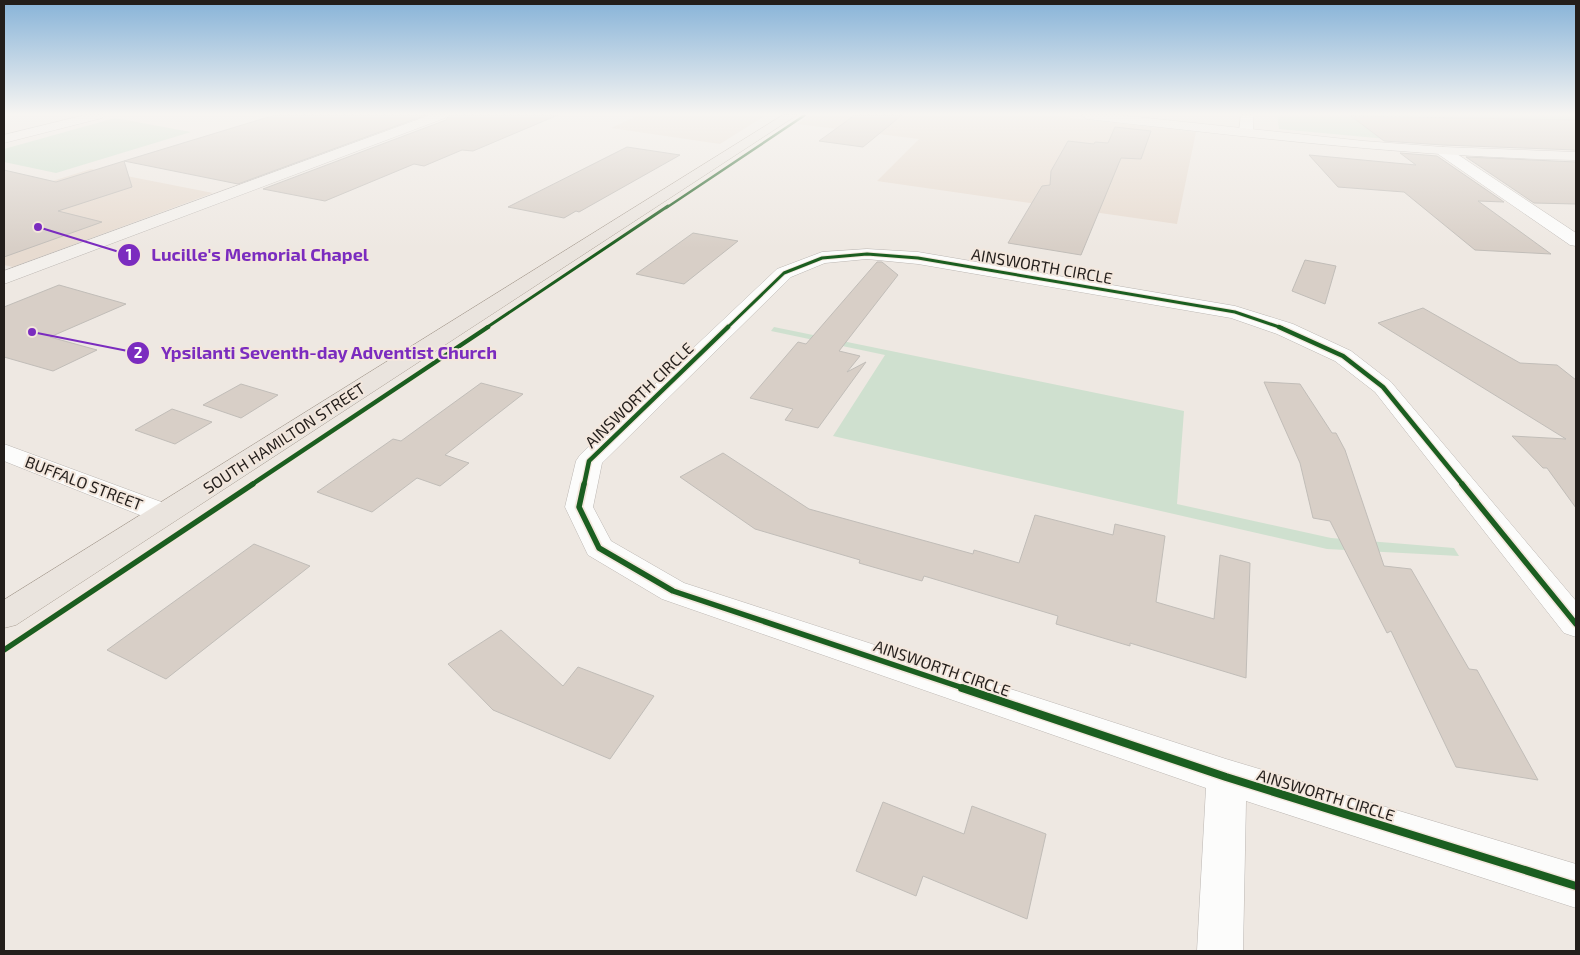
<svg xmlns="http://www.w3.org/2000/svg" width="1580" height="955" font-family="'Exo 2',sans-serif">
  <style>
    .built { fill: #e7dbd0 }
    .green { fill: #cfe0cf }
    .building { fill: #d8cfc7; stroke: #c1bdb8 }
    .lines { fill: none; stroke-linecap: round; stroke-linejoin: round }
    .street-casing { stroke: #bcb7b3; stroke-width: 1 }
    .secondary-casing { stroke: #bcb7b3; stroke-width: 1 }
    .primary-casing { stroke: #aa9f94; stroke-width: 1 }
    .street { fill: #fcfcfb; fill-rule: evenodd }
    .secondary { fill: #f3f0ec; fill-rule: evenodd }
    .primary { fill: #eae4de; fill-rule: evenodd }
    .cycleway-far4-casing { stroke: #f3e7dd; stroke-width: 4.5 }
    .cycleway-far3-casing { stroke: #f3e7dd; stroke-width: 5 }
    .cycleway-far2-casing { stroke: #f3e7dd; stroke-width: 7 }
    .cycleway-far1-casing { stroke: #f3e7dd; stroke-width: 9 }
    .cycleway-casing { stroke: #f3e7dd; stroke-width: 11 }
    .cycleway-far4 { stroke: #1b5e20; stroke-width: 2.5 }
    .cycleway-far3 { stroke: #1b5e20; stroke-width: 3 }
    .cycleway-far2 { stroke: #1b5e20; stroke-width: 4.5 }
    .cycleway-far1 { stroke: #1b5e20; stroke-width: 5.5 }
    .cycleway { stroke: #1b5e20; stroke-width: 8 }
    .labels { text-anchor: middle; stroke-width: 4; stroke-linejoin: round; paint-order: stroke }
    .street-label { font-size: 16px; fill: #231e1b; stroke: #f3e7dd }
    .leader { fill: none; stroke: #7b2cbf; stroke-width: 2 }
    .callout-dot { fill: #7b2cbf; stroke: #f3e7dd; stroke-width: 2 }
    .mark-label { font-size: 15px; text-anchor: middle; font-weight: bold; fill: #fff }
    .callout-label { font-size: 18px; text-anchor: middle; font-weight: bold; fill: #7b2cbf; stroke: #f3e7dd; stroke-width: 4; stroke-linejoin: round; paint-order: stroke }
  </style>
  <rect width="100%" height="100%" fill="#eee8e2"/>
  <!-- built -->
  <path class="built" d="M639,115H766L720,144L611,128Z
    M810,115H1045L1196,132L1177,224L877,181L919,139L797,124Z
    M91,169L213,193L13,267L4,265V196Z"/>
  <!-- green -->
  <path class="green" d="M1277,115H1576V148L1430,143L1279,129Z
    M115,118L191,132L56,173L4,162V149Z
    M774,327L1184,411L1177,504L1331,538L1454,548L1459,556L1327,549L833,436L885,355L771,331Z"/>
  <!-- building -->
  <path class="building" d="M275,115H426L238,184L124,161Z
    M449,115H558L473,151L462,150L424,166L414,164L325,201L263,189L446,120Z
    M855,115H902L863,147L819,141Z
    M1351,116L1576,120V150L1443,145L1384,141Z
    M1115,127L1151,131L1141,159L1121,158L1081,255L1008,243L1042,186L1050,185L1051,171L1068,141L1094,144L1095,142L1108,143Z
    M627,147L680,155L579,212L576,211L564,218L508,207Z
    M1400,153L1437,156L1504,202L1478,201L1551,254L1475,250L1404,192L1338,187L1309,155L1416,165Z
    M1466,157L1576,162V204L1534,203Z
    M124,161L132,187L58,211L102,222L4,257V170L56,182Z
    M693,233L738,241L684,284L636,274Z
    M1305,260L1336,266L1325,304L1292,291Z
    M877,262H882L898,275L839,351L860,356L847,372L866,362L818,428L785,420L793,409L750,398L798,342L806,344Z
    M59,285L126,304L50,337L97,350L53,371L4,357V307Z
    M1423,308L1520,363L1557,365L1576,380V508L1547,468H1543L1512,436L1566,439L1378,323Z
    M1264,382L1300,384L1332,433H1336L1345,450L1384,566L1411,569L1469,669L1477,670L1538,780L1456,767L1391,631L1387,633L1330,521L1313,518L1300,463Z
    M481,383L523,394L445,455L469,463L440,486L417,478L372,512L317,492L393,439L401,441Z
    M241,384L278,395L241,418L203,405Z
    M172,409L212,422L175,444L135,430Z
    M723,453L809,509L973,554L974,550L1019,563L1035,515L1113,535L1115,524L1165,536L1156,602L1214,619L1220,555L1250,563L1246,678L1130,643V646L1056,624L1058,616L924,576L922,581L859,563L860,560L755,529L680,477Z
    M254,544L310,566L166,679L107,650Z
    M501,630L563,686L578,667L654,696L610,759L493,710L448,664Z
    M883,802L964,834L972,806L1046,834L1027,919L923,876L916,896L856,871Z"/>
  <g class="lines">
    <!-- street casing -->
    <g class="street-casing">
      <path id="street" d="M1241,115H1253V132L1251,135L1246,136L1239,132Z
        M1443,147L1448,148L1576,233V246L1570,245L1438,154L1436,151Z
        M867,249L918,252L1235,306L1293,324L1351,351L1391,382L1576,601V637L1564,633L1375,392L1335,361L1277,334L1231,318L918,264L867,259L825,263L791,277L602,463L593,507L611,541L684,583L1226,759L1576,864V908L1246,801L1243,951H1197L1206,788L662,599L588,555L565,507L576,461L580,455L777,269L822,252Z
        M4,444L175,507L180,514L175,521L165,523L155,521L4,461Z"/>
    </g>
    <!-- secondary casing -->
    <g class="secondary-casing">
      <path id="secondary" d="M85,115H104L102,118L4,143V135Z
        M430,115H447L445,118L4,284V271Z
        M1081,115H1119L1364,141L1443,147L1576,152V160C1412,157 1250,137 1087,119Z"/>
    </g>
    <!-- primary casing -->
    <g class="primary-casing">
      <path id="primary" d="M783,115H797L16,625L4,628V600Z"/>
    </g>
    <!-- street -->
    <use href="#street" class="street"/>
    <!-- secondary -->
    <use href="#secondary" class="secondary"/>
    <!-- primary -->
    <use href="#primary" class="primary"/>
    <!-- cycleway-far4 casing -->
    <g class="cycleway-far4-casing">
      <path id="cycleway-far4" d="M666,208L805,115"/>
    </g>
    <!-- cycleway-far3 casing -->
    <g class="cycleway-far3-casing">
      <path id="cycleway-far3" d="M486,328L668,206
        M727,328L784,273L822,258L867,254L918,258L1235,312L1282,328"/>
    </g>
    <!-- cycleway-far2 casing -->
    <g class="cycleway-far2-casing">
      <path id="cycleway-far2" d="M1279,327L1343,356L1383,387L1463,485
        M251,485L488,327
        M584,485L589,461L728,327"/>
    </g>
    <!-- cycleway-far1 casing -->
    <g class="cycleway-far1-casing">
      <path id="cycleway-far1" d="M584,484L579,507L599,548L673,591L966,689
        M1462,484L1576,624
        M4,650L253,484"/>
    </g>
    <!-- cycleway casing -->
    <g class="cycleway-casing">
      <path id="cycleway" d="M962,688L1226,777L1576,886"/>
    </g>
    <!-- cycleway-far4 -->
    <use href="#cycleway-far4" class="cycleway-far4"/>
    <!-- cycleway-far3 -->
    <use href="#cycleway-far3" class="cycleway-far3"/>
    <!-- cycleway-far2 -->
    <use href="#cycleway-far2" class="cycleway-far2"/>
    <!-- cycleway-far1 -->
    <use href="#cycleway-far1" class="cycleway-far1"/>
    <!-- cycleway -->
    <use href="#cycleway" class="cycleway"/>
  </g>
  <!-- sky -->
  <linearGradient id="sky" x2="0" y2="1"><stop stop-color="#87b3d8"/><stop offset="0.46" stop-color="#f7f5f2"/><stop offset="1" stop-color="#f7f5f2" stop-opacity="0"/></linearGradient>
  <rect width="1580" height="248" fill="url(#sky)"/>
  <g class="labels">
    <!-- street labels -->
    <g class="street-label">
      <text transform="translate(1042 266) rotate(10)" y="6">AINSWORTH CIRCLE</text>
      <text transform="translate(639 395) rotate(-44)" y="6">AINSWORTH CIRCLE</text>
      <text transform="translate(284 438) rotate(-33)" y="6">SOUTH HAMILTON STREET</text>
      <text transform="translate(84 483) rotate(21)" y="6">BUFFALO STREET</text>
      <text transform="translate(942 668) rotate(19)" y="6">AINSWORTH CIRCLE</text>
      <text transform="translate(1326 795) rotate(17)" y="6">AINSWORTH CIRCLE</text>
    </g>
  </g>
  <!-- callouts -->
  <path class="leader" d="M38 227L129 255M32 332L138 353"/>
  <g class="callout-dot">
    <circle cx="38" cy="227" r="5"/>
    <circle cx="32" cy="332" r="5"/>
    <circle cx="129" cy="255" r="12"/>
    <circle cx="138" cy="353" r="12"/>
  </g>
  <g class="mark-label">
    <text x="129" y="260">1</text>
    <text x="138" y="358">2</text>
  </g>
  <g class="callout-label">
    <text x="260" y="261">Lucille's Memorial Chapel</text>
    <text x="329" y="359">Ypsilanti Seventh-day Adventist Church</text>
  </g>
  <!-- border -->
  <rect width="1580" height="955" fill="none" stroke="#231e1b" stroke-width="10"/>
</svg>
